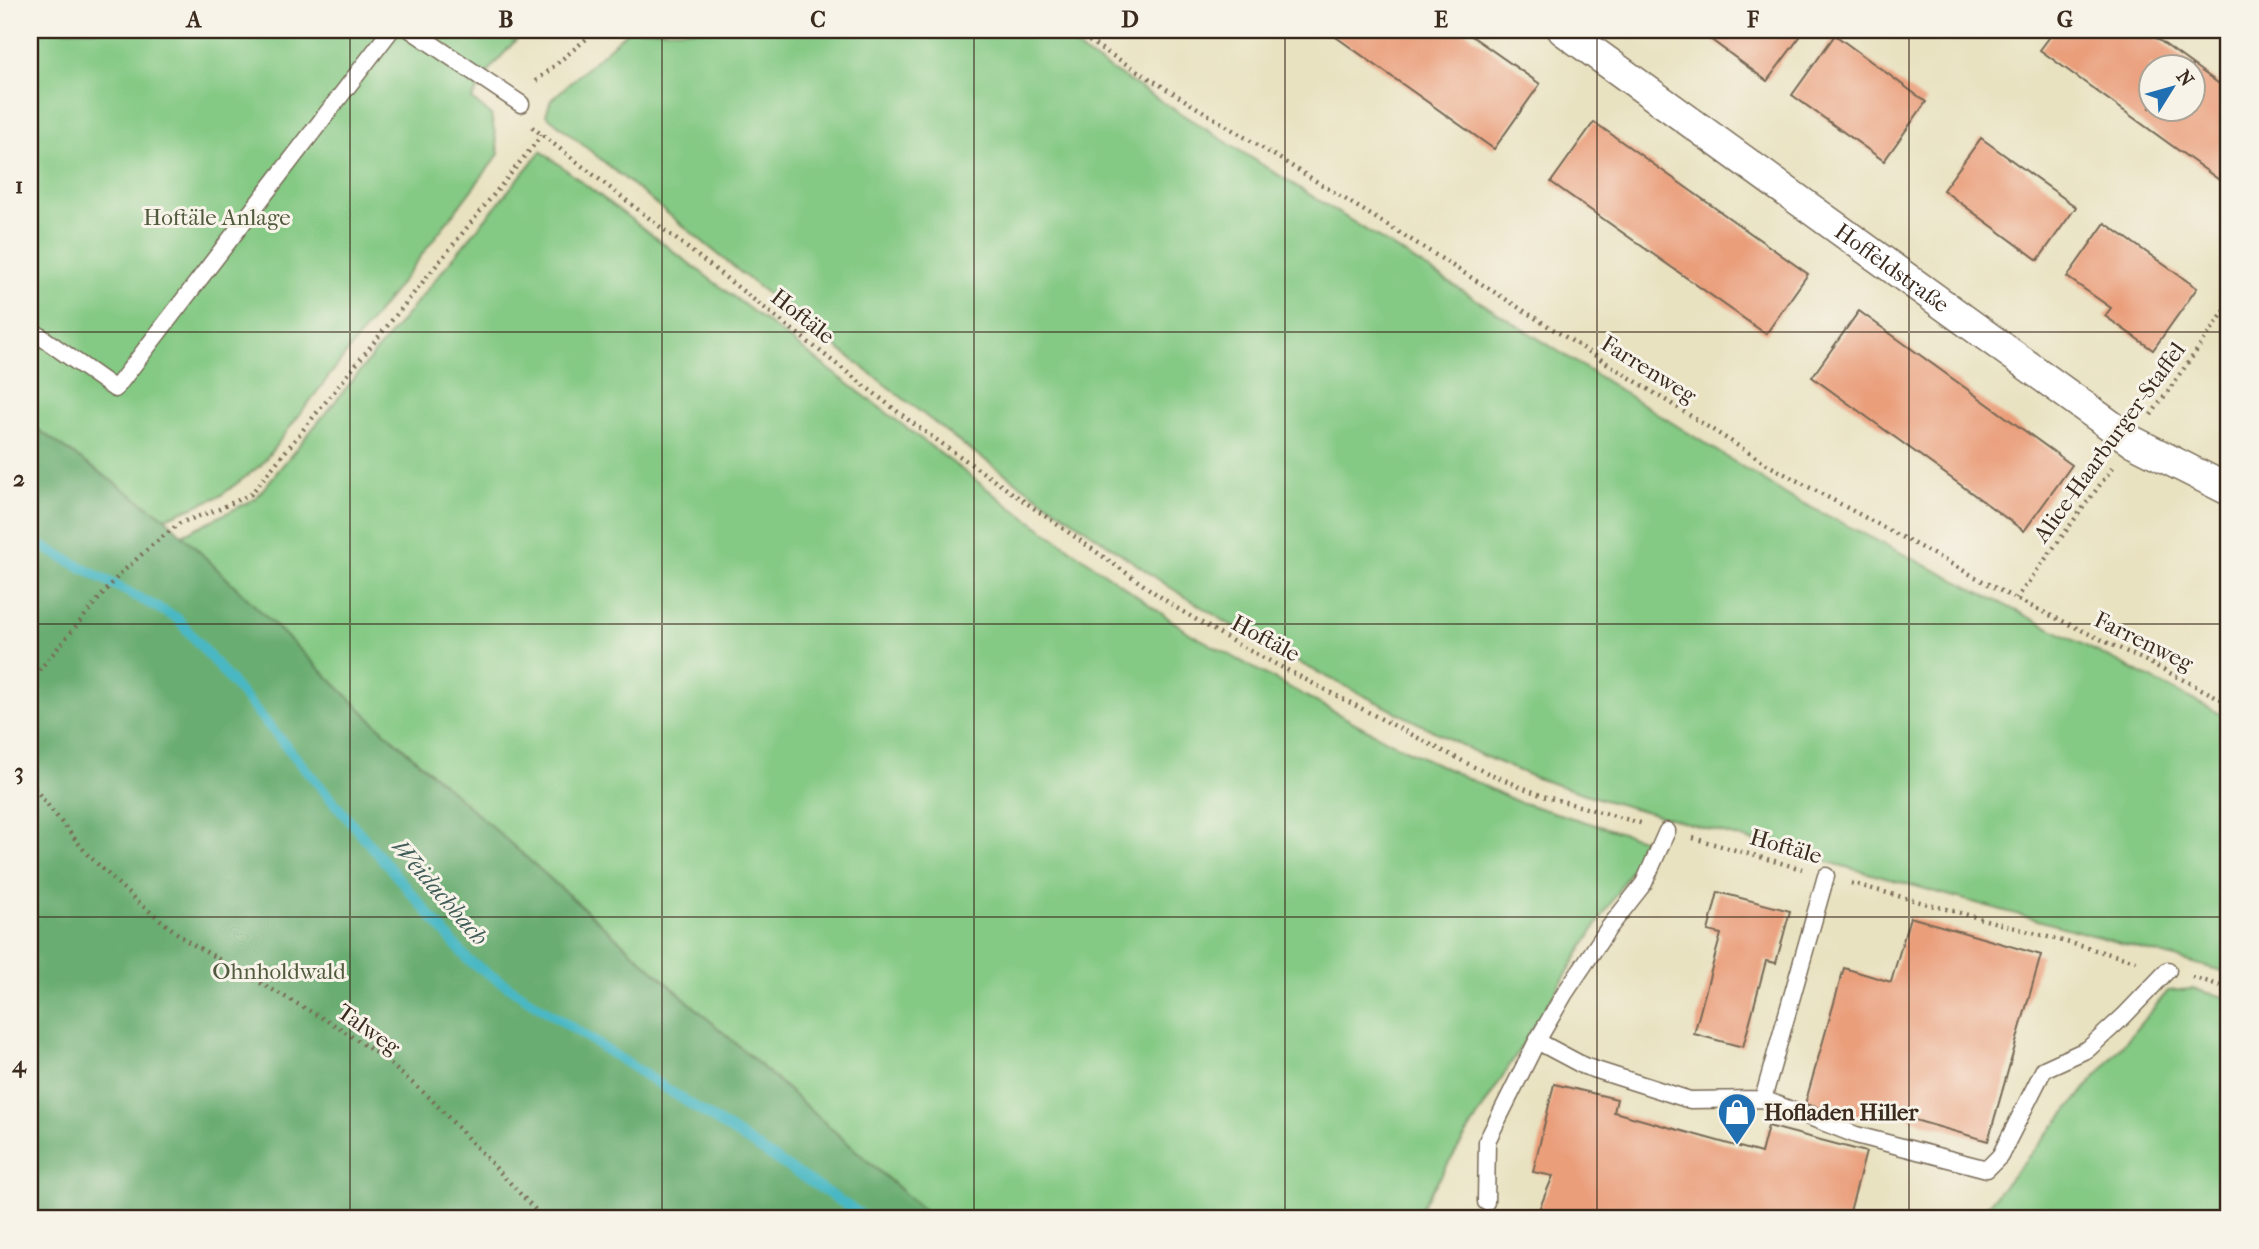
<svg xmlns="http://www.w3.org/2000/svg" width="2259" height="1249" font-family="'IM FELL French Canon',serif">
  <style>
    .green { fill: #84c984; stroke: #607a51; stroke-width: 2 }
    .forest { fill: #6bad72; stroke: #536c48; stroke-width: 2 }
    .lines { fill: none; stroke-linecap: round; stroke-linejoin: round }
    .stream { stroke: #4ab8c4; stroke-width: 10 }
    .building { fill: #ea9e7a; fill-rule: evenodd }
    .lane-casing { stroke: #786a57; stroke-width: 19 }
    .street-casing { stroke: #786a57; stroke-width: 33 }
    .path { stroke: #786a57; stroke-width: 4.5; stroke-dasharray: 2 5; stroke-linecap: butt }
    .lane { stroke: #fff; stroke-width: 16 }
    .street { stroke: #fff; stroke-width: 30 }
    .grid { fill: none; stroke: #3b2a1e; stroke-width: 2; stroke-opacity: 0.55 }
    .labels { text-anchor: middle; stroke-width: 6; stroke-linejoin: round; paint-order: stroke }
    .park-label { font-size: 23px; fill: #515a3d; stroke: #f7f3e8 }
    .street-label { font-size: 23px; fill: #3b2a1e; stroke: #f7f3e8 }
    .poi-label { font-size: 23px; font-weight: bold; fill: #3b2a1e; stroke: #f7f3e8; text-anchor: start }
    .water-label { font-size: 24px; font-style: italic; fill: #405c58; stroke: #f7f3e8 }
    .neatline { fill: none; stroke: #3b2a1e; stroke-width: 2.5 }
    .grid-label { font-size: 23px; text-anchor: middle; font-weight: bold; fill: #3b2a1e }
  </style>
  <rect width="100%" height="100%" fill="#f7f3e8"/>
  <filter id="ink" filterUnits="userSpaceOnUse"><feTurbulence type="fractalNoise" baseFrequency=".0143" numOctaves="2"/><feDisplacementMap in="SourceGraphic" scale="14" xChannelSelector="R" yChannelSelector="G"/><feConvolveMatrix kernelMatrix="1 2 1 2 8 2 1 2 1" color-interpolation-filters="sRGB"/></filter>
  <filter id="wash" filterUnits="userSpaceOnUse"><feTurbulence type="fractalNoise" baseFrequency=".00686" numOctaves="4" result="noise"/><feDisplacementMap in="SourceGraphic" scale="28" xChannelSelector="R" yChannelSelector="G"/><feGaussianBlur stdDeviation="1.57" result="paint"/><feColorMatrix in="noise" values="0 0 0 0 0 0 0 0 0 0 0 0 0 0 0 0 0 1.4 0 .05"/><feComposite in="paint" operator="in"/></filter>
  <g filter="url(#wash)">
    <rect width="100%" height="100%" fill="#e9e2c1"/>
    <!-- green -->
    <path class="green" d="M30,30H525L491,68L472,99L491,115L499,154L261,465L220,496L165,518L30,424Z
      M629,30H1048L1790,497L2229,718V973L1604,800L1536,778L1481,755L1258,642L1168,586L962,444L756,285L546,115L551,100Z
      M541,151L1011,507L1191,634L1390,742L1516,801L1649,841L1414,1219H933L376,724L182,535L255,499Z
      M2193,989L2229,998V1219H1976L2168,991Z"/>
    <!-- forest -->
    <path class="forest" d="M30,424L165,518L376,724L933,1219H30Z"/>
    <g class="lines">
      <!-- stream -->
      <path class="stream" d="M30,540L177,618L469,961L868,1219"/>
    </g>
    <g id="blocks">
      <!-- building -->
      <path class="building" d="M497,30H517L510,39Z
        M1326,30H1463L1540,84L1494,149Z
        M1698,30H1805L1767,81Z
        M2055,30H2145L2229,91V187L2040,50ZM2150,66H2192V108H2150Z
        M1835,35L1926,102L1884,161L1792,95Z
        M1594,122L1808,274L1766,334L1551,182Z
        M1981,138L2076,207L2038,260L1943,190Z
        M2105,223L2197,288L2153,350L2105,316L2111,308L2067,277Z
        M1859,311L2072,465L2024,531L1812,377Z
        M1718,892L1790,911L1776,963L1766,961L1743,1047L1694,1034L1721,934L1708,931Z
        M1910,917L2041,955L1988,1141L1866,1106L1862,1120L1805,1104L1844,968L1891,982Z
        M1554,1084L1617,1099L1614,1112L1761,1153L1768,1126L1866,1152L1848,1219H1535L1553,1176L1533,1172Z"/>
    </g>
  </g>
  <g filter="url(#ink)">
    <use href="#blocks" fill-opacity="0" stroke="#786a57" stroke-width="2"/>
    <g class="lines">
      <!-- lane casing -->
      <g class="lane-casing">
        <path id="lane" d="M411,30L521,104
          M30,329L115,389L391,30
          M1537,1041L1584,1066L1690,1100L1763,1099L1856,1135L1987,1169L2000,1156L2044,1069L2088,1049L2124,1016L2168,970
          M1763,1099L1826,876
          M1486,1202L1487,1141L1537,1041L1565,993L1608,929L1644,883L1667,831"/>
      </g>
      <!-- street casing -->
      <g class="street-casing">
        <g id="street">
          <path id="s1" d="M1563,30L2132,441L2229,490"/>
        </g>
      </g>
      <!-- path -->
      <path class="path" d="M1071,30L1426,249L1770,466L2016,599L2142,659L2229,703
        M536,81L597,30
        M532,127L911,422L1175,607L1237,644L1476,768L1543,796L1644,824
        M2151,415L2229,305
        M2016,599L2113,467
        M30,681L119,575L151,546L180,523L219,509L251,494L542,135
        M30,783L88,855L134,899L187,941L338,1027L383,1058L430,1098L544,1219
        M1693,838L1802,869
        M1851,883L2139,962
        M2192,977L2229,988"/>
      <!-- lane -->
      <use href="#lane" class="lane"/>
      <!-- street -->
      <use href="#street" class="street"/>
    </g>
  </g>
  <!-- grid -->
  <path class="grid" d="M350,30V1219M662,30V1219M974,30V1219M1285,30V1219M1597,30V1219M1909,30V1219M30,332H2229M30,624H2229M30,917H2229"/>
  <!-- icons -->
  <defs>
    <g id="shop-pin" transform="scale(2.0125)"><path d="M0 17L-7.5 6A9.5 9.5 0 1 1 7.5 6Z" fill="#1f6fb2" stroke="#f7f3e8"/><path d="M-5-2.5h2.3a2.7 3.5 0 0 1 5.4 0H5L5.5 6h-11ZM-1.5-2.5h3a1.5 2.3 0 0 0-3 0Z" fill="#fff"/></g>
  </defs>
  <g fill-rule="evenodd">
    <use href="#shop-pin" x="1737" y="1112"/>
  </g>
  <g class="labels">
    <!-- park labels -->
    <g class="park-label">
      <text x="217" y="225">Hoftäle Anlage</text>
      <text x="279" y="979">Ohnholdwald</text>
    </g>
    <!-- street labels -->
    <g class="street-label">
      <text dy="8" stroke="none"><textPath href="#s1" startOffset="406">Hoffeldstraße</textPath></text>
      <text transform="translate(803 316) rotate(38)" y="8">Hoftäle</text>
      <text transform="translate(1649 369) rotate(32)" y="8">Farrenweg</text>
      <text transform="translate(2109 442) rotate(-54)" y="8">Alice-Haarburger-Staffel</text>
      <text transform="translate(1266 638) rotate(28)" y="8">Hoftäle</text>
      <text transform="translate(2144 641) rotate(26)" y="8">Farrenweg</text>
      <text transform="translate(1786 846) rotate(16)" y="8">Hoftäle</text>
      <text transform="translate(369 1029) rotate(35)" y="8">Talweg</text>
    </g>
    <!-- poi labels -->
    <g class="poi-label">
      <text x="1764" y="1120">Hofladen Hiller</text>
    </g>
    <!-- water labels -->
    <g class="water-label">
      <text transform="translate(440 892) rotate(49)" y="8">Weidachbach</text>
    </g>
  </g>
  <!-- margin -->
  <rect width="2259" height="1249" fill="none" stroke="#f7f3e8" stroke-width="77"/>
  <!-- north arrow -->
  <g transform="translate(2172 88) rotate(53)"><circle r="33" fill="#f7f3e8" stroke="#aca397" stroke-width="2"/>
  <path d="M0-5L12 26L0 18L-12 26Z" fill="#1f6fb2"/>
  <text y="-10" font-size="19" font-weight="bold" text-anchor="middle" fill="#3b2a1e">N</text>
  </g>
  <rect x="38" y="38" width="2182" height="1172" class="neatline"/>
  <g class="grid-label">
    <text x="194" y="27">A</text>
    <text x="506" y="27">B</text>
    <text x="818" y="27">C</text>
    <text x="1130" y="27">D</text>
    <text x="1441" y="27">E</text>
    <text x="1753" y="27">F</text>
    <text x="2065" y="27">G</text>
    <text x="19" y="193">1</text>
    <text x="19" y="486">2</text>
    <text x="19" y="779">3</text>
    <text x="19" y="1072">4</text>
  </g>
</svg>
